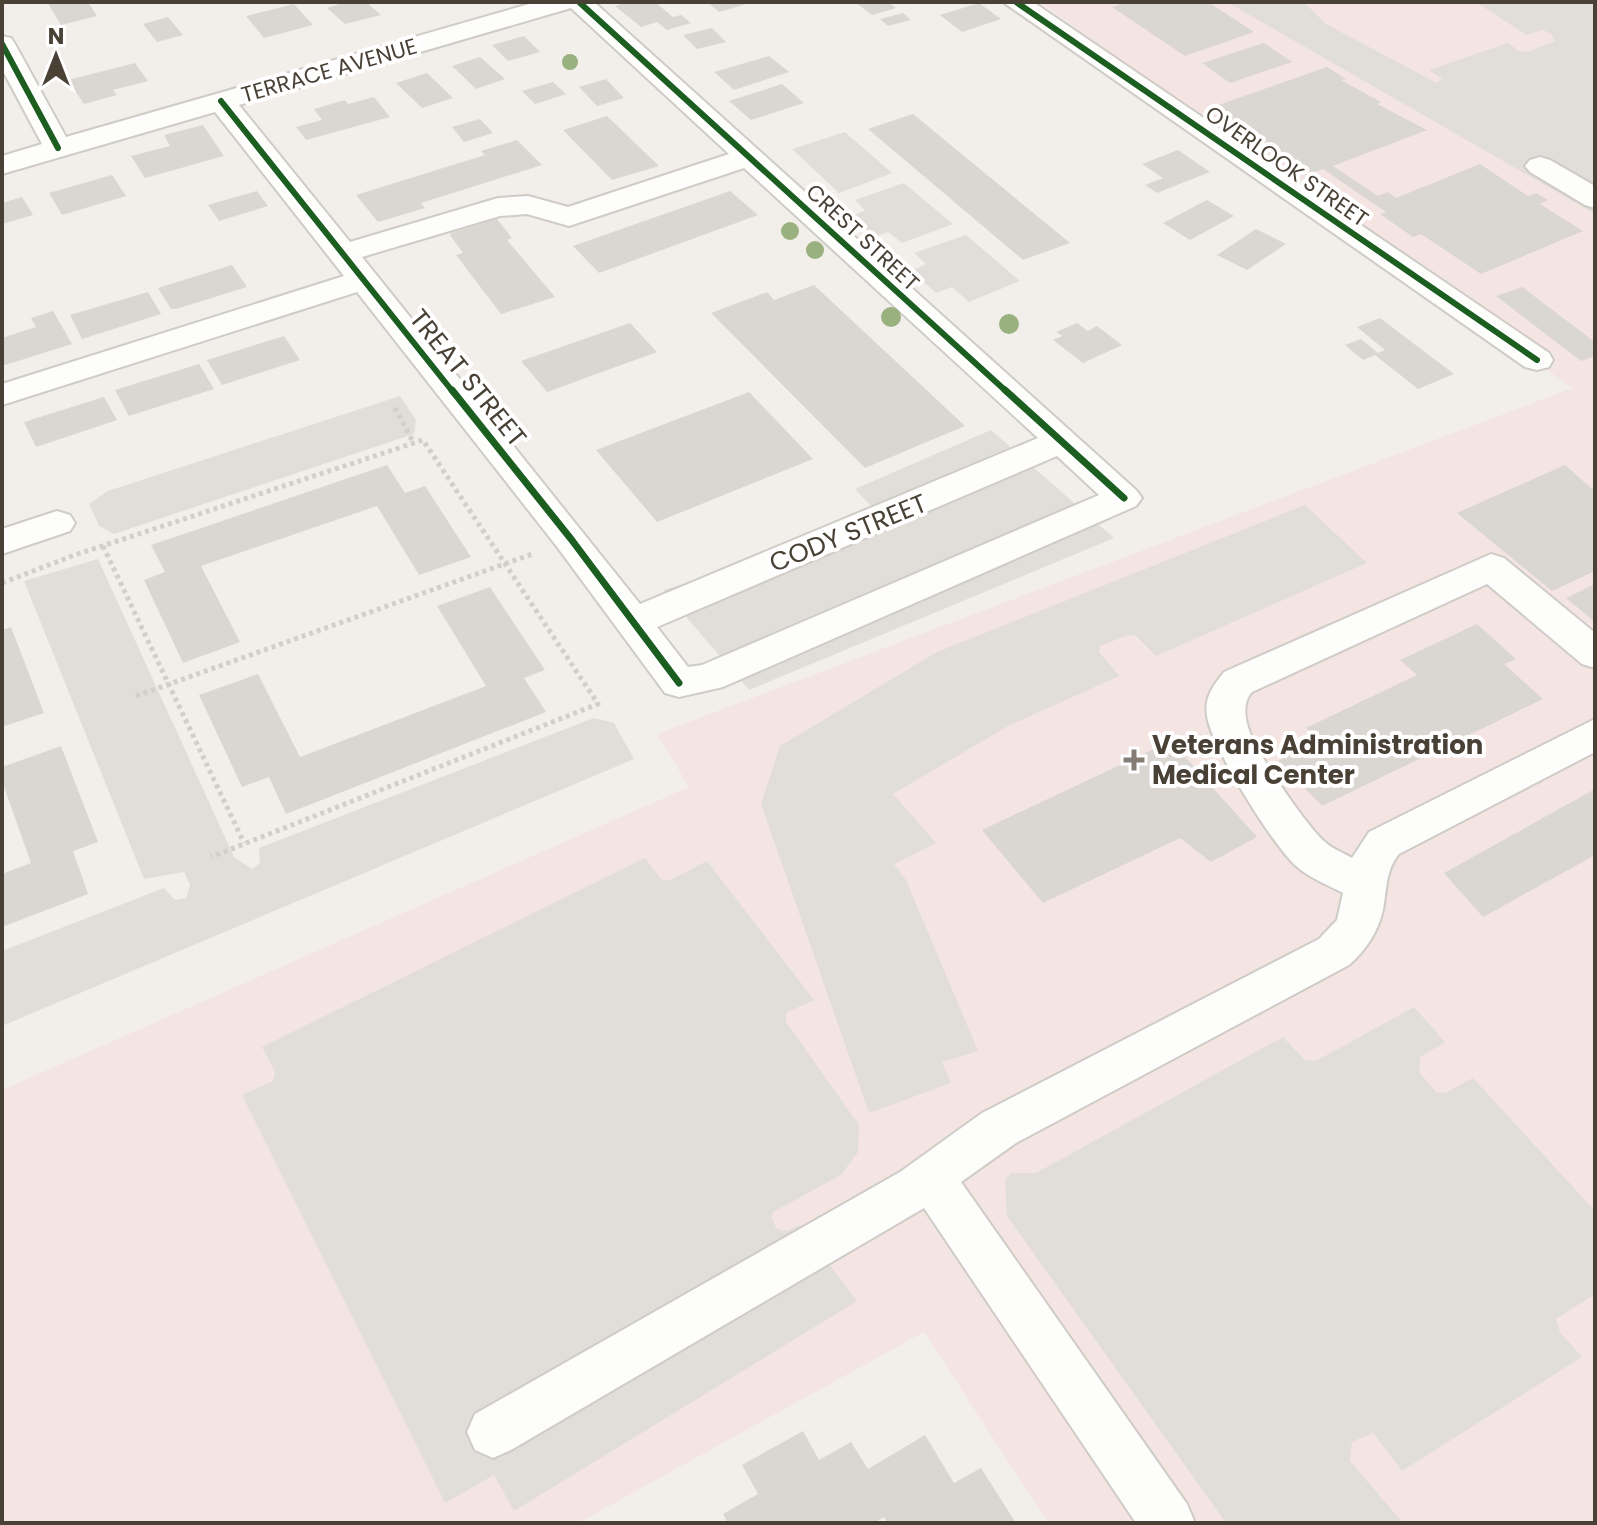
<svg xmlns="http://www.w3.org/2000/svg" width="1597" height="1525" font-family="Poppins,sans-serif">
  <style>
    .medical { fill: #f4e5e2 }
    .parking { fill: #e1deda }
    .building { fill: #dad6d2 }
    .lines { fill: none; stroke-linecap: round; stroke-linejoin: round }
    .minor-casing { stroke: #cfcbc7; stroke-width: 4 }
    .path { stroke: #d2cfca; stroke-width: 5; stroke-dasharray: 4 4; stroke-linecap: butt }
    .minor { fill: #fdfdfc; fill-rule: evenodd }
    .cycleway-far1-casing { stroke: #fff; stroke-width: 10 }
    .cycleway-casing { stroke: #fff; stroke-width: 12 }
    .cycleway-far1 { stroke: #1b5e20; stroke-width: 6 }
    .cycleway { stroke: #1b5e20; stroke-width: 7 }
    .tree { fill: #98b17f }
    .poi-dot { fill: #847d75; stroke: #fff; stroke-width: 3 }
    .labels { text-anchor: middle; stroke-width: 8; stroke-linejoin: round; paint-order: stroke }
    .far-street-label { font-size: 22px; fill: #494036; stroke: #fff }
    .street-label { font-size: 26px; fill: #494036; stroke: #fff }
    .poi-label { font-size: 26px; font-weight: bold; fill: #494036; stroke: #fff; text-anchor: start }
  </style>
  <rect width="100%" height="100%" fill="#f2efeb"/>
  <!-- medical -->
  <path class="medical" d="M1040,2H1595V1523H1048L924,1332L578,1523H2V1090L689,787L657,734L1572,388Z"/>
  <!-- parking -->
  <path class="parking" d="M1227,2H1304L1325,23L1339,31L1437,83L1442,79L1429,70L1508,43L1519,51L1528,52L1555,41L1551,34L1543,30L1526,35L1476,2H1595V214Z
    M845,132L892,173L839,193L792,149Z
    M904,183L953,224L902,243L888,232L874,237L851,217L865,210L855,200Z
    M966,235L1020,281L969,302L952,287L936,293L911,271L926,264L914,253Z
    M400,396L416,420L414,434L114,534L99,526L89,504L108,491Z
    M991,430L1114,538L749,690L663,590L721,573L872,507L855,489Z
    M1305,505L1367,563L1156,656L1136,636L1128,635L1100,646L1099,652L1119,676L1008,726L893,794L936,843L894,864L906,880L978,1051L942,1062L951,1083L869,1113L761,804L780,746L937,652Z
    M98,559L234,857L252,869L260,863L259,848L594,718L614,723L634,759L2,1026V951L164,888L175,900L186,898L190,885L184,872L144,879L24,581Z
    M645,858L662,880H670L707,861L814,1000L786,1013V1022L859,1125L858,1152L841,1175L773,1212L772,1219L777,1229L787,1231L799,1225L857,1301L514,1511L494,1475L445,1503L242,1095L273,1081L275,1072L262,1047Z
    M1414,1007L1445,1042L1420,1057L1419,1072L1436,1092L1445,1093L1473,1078L1595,1211V1294L1556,1319L1560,1332L1582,1357L1402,1471L1373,1433L1352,1442L1350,1461L1403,1523H1226L1007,1216L1005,1181L1011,1173H1036L1283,1037L1305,1060L1316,1061Z"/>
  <!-- building -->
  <path class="building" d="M47,2H88L97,16L61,25Z
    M346,2H366L381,15L345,24L327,8Z
    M628,2H655L673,17L681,15L691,23L667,30L657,22L641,27L615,6Z
    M707,2H749L750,3L719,12Z
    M855,2H888L896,8L872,15Z
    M1127,2H1208L1254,32L1185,56L1112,7Z
    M979,3L1001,19L962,32L940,15Z
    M294,4L313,25L264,38L246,16Z
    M903,13L911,20L888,26L880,19Z
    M168,17L183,35L157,42L143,24Z
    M712,28L726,42L697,49L683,35Z
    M524,36L540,52L508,61L492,45Z
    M1264,43L1292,62L1230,83L1202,63Z
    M769,56L789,72L734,90L714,72Z
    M480,57L505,79L476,89L452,66Z
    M135,63L148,81L113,90L117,95L84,104L68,80Z
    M1327,67L1346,79L1341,80L1381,102L1377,104L1427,130L1333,166L1378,196L1388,192L1396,198L1480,164L1528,196L1536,193L1548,200L1540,204L1583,231L1481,274L1421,234L1413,237L1380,214L1386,212L1323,169L1306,175L1210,108Z
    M427,73L453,98L422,108L396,83Z
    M606,79L624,98L597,106L579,87Z
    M553,82L566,94L535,104L522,91Z
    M782,84L804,103L751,120L729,101Z
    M374,97L390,117L306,140L296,127L322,120L314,109L345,100L348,104Z
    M913,114L1070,243L1023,260L868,129Z
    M607,116L659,166L612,180L563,130Z
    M480,119L493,133L464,142L452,127Z
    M203,125L224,156L145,178L131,156L170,146L164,135Z
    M517,140L542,165L421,203L425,208L378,222L356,195L485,155L481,151Z
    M1178,150L1210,172L1157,193L1145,185L1163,178L1142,164Z
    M112,175L126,196L62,215L49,193Z
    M257,191L268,206L219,221L208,205Z
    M730,191L758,215L599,273L573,246Z
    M22,197L33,215L2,224V203Z
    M1207,200L1234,216L1190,240L1163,223Z
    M497,219L512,238L507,240L555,297L501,314L456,255L463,253L450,235L451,233Z
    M1256,229L1286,244L1247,270L1217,255Z
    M232,265L247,287L176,309H171L158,288Z
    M814,285L965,426L865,468L711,313L767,292L774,300Z
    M1522,287L1595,342V356L1581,361L1496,296Z
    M148,292L161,314L82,339L70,315Z
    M53,311L72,344L2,366V338L36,327L31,318Z
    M1380,318L1454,374L1418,389L1375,355L1363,360L1345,345L1361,339L1378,353L1385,350L1357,327Z
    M630,323L657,352L547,392L521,361Z
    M1077,323L1088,331L1097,326L1122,345L1083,363L1053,340L1062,336L1056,332Z
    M284,336L300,360L222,385L207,360Z
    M199,364L214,389L129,416L115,390Z
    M749,392L813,459L657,522L596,450Z
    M104,397L117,420L36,447L24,422Z
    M387,465L405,493L425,486L471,557L419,575L377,506L201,566L240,642L183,663L144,580L165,572L151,545Z
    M1565,465L1591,488L1595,486V571L1552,591L1457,513Z
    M1595,584V622L1566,598Z
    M490,587L545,670L524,678L546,712L286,814L269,777L242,787L199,695L258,674L300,757L486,686L437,606Z
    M1477,624L1516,659L1504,664L1543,699L1322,806L1278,761L1320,741L1306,728L1417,675L1400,660Z
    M11,627L44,713L2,727V630Z
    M1171,741L1257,837L1211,862L1180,838L1043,903L982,830Z
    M61,746L98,842L73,851L88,894L2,927V874L31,863L2,781V767Z
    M1595,789V855L1483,917L1444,873Z
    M803,1431L819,1460L851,1442L868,1469L925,1435L954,1483L981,1468L1016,1523H888L884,1517L874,1523H728L723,1514L758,1494L742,1465Z"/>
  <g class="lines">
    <!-- minor casing -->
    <g class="minor-casing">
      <path id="minor" d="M536,2H594L1136,490L1142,498L1136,506L723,687L679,697L665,693L558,548L357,292L2,405V384L344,276L215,112L2,174V156L42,144L2,69V36L11,38L15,44L66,137ZM571,8L729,154L568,207L528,196L498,198L350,242L239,105ZM744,168L1038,438L640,604L362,257L500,216L527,214L569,226ZM1057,456L1099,495L702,665L688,667L657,627Z
        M1003,2H1033L1549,353L1553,360L1549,367L1537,370L1525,367Z
        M1540,157L1550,160L1595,186V208L1585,205L1530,172L1525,166L1530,160Z
        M57,511L70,515L75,523L70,531L2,554V529Z
        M1491,554L1504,558L1595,633V668L1582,664L1487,584L1252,692C1242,703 1245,720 1250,733C1259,756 1307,827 1325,842C1332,849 1344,853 1352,858L1369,832L1595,719V752L1399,854C1385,871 1387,890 1383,910C1378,932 1366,950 1349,965L1016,1143L961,1182L1187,1504L1195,1523H1136L924,1208L511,1450L493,1458L475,1450L467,1432L475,1414L900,1172L982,1113L1319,939L1337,920L1343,893C1328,885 1307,877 1295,865C1272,844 1211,746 1207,716C1204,697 1213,686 1224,672Z"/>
    </g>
    <!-- path -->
    <path class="path" d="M395,408L413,442
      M103,546L244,843
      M2,583L72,556L423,440L598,704L211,857
      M136,696L535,553"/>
    <!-- minor -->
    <use href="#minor" class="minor"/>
    <!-- cycleway-far1 casing -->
    <g class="cycleway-far1-casing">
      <path id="cycleway-far1" d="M579,2L1007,392
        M1016,2L1537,360
        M2,44L58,148
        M221,101L453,392"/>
    </g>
    <!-- cycleway casing -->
    <g class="cycleway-casing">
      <path id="cycleway" d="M452,390L571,539L679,683
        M1005,390L1124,498"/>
    </g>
    <!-- cycleway-far1 -->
    <use href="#cycleway-far1" class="cycleway-far1"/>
    <!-- cycleway -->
    <use href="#cycleway" class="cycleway"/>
  </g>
  <!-- trees -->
  <g class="tree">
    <circle cx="570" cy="62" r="8"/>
    <circle cx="790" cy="231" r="9"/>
    <circle cx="815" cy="250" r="9"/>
    <circle cx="891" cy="317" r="10"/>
    <circle cx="1009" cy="324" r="10"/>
  </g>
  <!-- markers -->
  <path class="poi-dot" d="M1130 748h8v8h8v8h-8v8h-8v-8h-8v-8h8z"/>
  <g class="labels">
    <!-- far-street labels -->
    <g class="far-street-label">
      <text transform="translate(329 70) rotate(-16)" y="8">TERRACE AVENUE</text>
      <text transform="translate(1287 166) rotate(35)" y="8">OVERLOOK STREET</text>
      <text transform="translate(863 237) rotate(43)" y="8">CREST STREET</text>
    </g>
    <!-- street labels -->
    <g class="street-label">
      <text transform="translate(468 378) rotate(51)" y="9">TREAT STREET</text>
      <text transform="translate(848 533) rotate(-22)" y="9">CODY STREET</text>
    </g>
    <!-- poi labels -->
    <g class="poi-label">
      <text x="1152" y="754">Veterans Administration<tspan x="1152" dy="30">Medical Center</tspan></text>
    </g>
  </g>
  <!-- border -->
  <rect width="1597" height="1525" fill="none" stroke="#494036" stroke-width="8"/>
  <!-- north arrow -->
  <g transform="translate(56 56)" stroke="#ffffff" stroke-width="6" paint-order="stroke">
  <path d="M0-6L14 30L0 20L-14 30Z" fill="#494036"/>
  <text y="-12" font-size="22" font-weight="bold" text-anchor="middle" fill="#494036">N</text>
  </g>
</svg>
